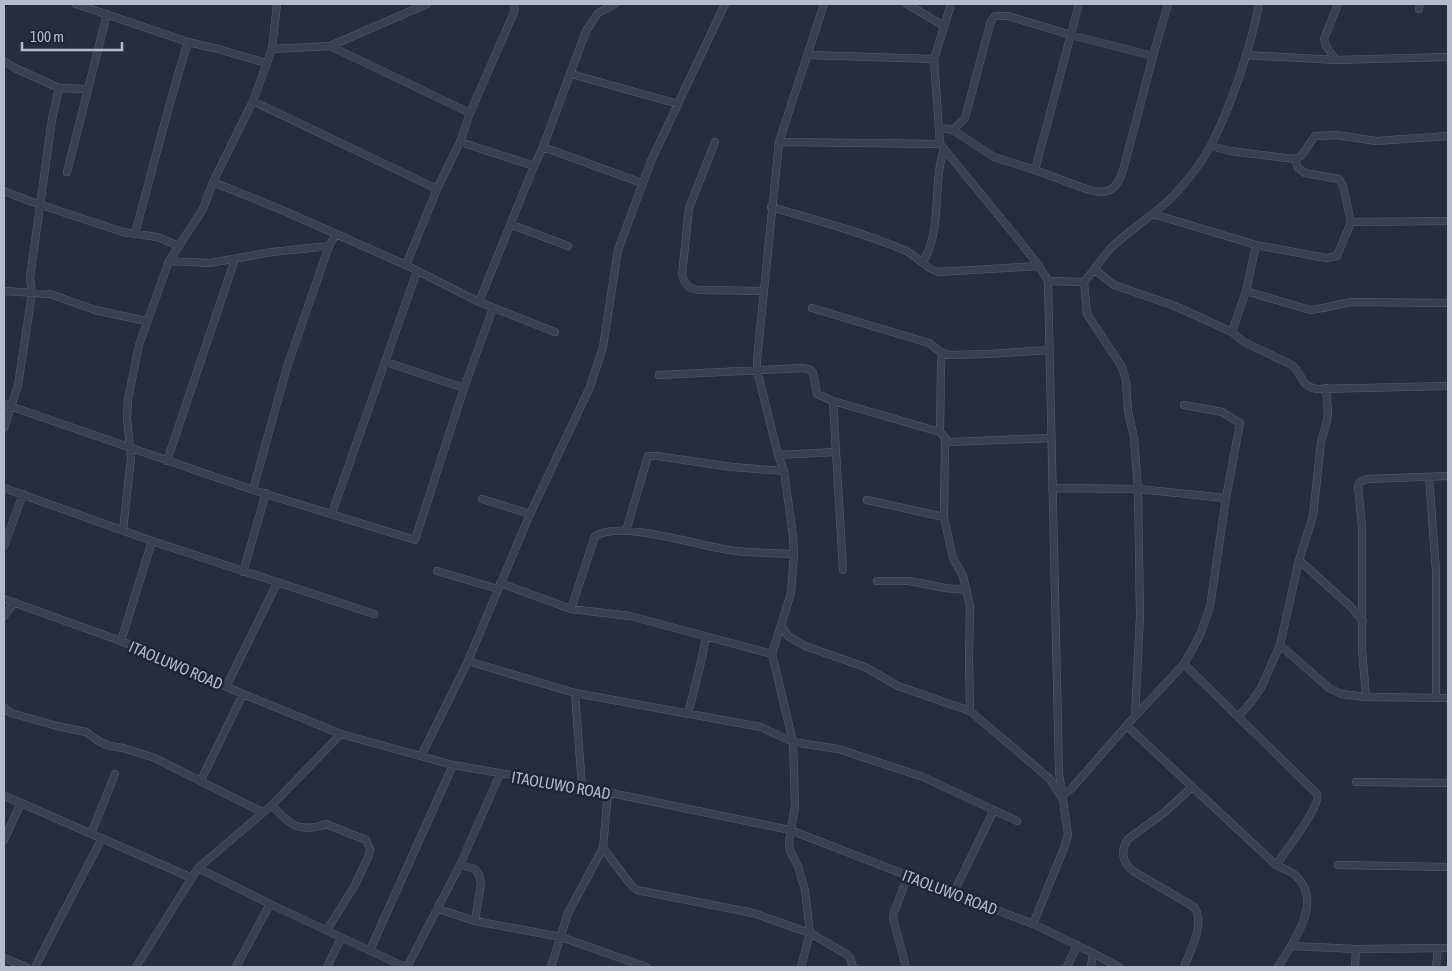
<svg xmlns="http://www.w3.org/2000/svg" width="1452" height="971" font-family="'Asap Condensed',sans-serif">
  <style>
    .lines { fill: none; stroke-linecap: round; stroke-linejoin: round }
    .minor-casing { stroke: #565f6c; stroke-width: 8 }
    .minor { stroke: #38414e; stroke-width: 7 }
    .labels { text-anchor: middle; stroke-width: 5; stroke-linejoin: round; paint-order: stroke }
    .street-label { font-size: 16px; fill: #b4bcc9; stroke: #1d2633 }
  </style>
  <rect width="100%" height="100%" fill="#242f3e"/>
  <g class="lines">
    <!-- minor casing -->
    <g class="minor-casing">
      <path id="minor" d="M76,4L188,42L218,49L266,63
        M907,4L944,26
        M951,4L934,59L940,144L1017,238L1039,266L1048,281
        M1419,9L1420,4
        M330,46L470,113
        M272,49L330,46L427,4
        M808,55L934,59
        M1246,55L1336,60L1448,57
        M1336,60L1326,46L1324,39L1338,4
        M4,61L15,68L59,88L87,89
        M571,74L678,104
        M253,101L437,189
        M940,128L953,130L994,157L1035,170L1089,190C1111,196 1118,187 1124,167L1153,56L1168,4
        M953,130L965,118L991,21L995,16H1008L1071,35L1153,56
        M460,142L470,113L515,10L513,4
        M715,142L689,208L682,275C685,286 689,289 700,290L763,291
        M779,142L940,144
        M1211,146L1230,151L1295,159L1301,156L1315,136L1337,135L1376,141L1448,136
        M543,147L586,31L598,13L615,4
        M1295,159L1298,168L1305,173L1339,179L1343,186L1351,222L1448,221
        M1035,170L1079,4
        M67,172L107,14
        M213,182L282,210L406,265L479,302L555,332
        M4,191L32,202L123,232L157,237L179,246
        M771,207C816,220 861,232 904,250C917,255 925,269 939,272L1039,266
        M1153,214L1256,245L1326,258L1337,256L1351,222
        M512,225L568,246
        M135,233C153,169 168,105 188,42
        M169,261L210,263L272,252L329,246
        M923,262C943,228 932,185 944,149
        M406,265L437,189L460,142L534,166L543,147L642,183
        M1095,270L1114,285L1175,306L1232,332L1244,342L1292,365C1304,375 1299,386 1317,389L1448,386
        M1084,282L1087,314L1122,367L1126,381L1128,411L1134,438L1138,489L1140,616L1135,716
        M4,291L50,294L95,310L146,321
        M1246,291L1310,310C1324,309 1337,304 1352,302L1448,303
        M479,302L534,166
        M812,308L929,343L942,353L950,355L989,354L1049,350
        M1232,332L1246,291L1256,245
        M386,362L464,388
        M659,375L803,368L811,370L813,373L817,394L833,401L940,432L949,442L1051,438
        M833,401L843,570
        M4,404L253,490L415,540L464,388L493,308
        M4,428L18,385L32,293L30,278L52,119L59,88
        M940,432L941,364L942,353
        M945,440L944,517L953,558L963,576L970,606L969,658L970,711
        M778,455L835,452
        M167,461L235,259
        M1429,477L1436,571V698
        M4,488L152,541L374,614
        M1052,488L1138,489L1226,498
        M253,490L287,367L329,246L336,234
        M482,499L530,514
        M867,500L944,517
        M332,513L417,271
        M123,530L131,458L127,418L128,399L139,345L169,261L203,209L213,182L253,101L272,49L277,4
        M626,531L648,456H657L732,467L784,471
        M4,546L23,494
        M1299,560L1350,606L1363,621
        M437,571L498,589
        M243,572L266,493
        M877,581H909L945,588L967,590
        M500,583L571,609L630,616L772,654
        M4,599L121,641L243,694L341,734L453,765L582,787L790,830L1033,924L1085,949L1119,967
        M571,609L595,536C623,519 704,548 736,551C755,553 775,553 794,554
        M4,616L14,603
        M781,625L788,636L805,646L865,667L898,686L970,711L1050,779L1061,797L1072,788L1135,716L1184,664L1200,635L1210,607L1226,498L1240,423L1222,412L1184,405
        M121,641L152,541
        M1280,645L1329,688L1341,694L1366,697L1448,698
        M468,661L575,693
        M1184,664L1317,794C1322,805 1284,853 1276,865
        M226,687L277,583
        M1366,697L1362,649V527L1358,486L1360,482L1367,479L1448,476
        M4,708L11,713L57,726L86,732L100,742L110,746L123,748L155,758L262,812
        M688,714L701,662L706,637
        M1239,716L1251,702L1261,688L1280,645L1299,560L1313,516L1321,442L1327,421L1328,412L1326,388
        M1127,726L1276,865C1282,868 1291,871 1296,876C1324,902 1293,942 1278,967
        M421,756L468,661L530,514L590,387L603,347L618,250L651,161L725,4
        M201,780L243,694
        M1356,782L1448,783
        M582,787L575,693L761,727L793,742L838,749L923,777L1017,821
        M4,796L21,803
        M272,805C288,824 300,834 326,824L366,840L370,849L369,855L355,885L327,930
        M91,834L115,774
        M4,840L21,803L192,878
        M603,848L631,885L637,890L753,913L810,933L846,954L850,958L853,967
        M460,865L475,869L479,875L481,883L475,921
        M1338,865L1448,867
        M198,868L270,904L405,967
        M953,894L994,810
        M438,909L475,921L561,937L646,967
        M1033,924L1064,848L1068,835L1059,773L1048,281L1084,282C1094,271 1102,257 1113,246C1132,228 1156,214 1175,194C1188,180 1202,162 1211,145C1231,107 1251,46 1259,4
        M1291,946L1356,949L1448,948
        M370,950L453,765
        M4,958L26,967
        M35,967L102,838
        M136,967L198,868L272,805L341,734
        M236,967L270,904
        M327,967L341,938
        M407,967L460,865L500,774
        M551,967L568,913L603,848L608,792
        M801,967L810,933L805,890L798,866L790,851L789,842L795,806L793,742L772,654L791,593L794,554L793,536L784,471L778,455L757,370V360L779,142L824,4
        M906,967L893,918L894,912L908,876
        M1067,967L1077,945
        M1091,967L1093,953
        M1184,967C1190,951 1206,923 1194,907L1133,871C1122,862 1120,851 1128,839L1165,812L1192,787
        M1355,967L1356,949
        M1436,967L1438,948"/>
    </g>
    <!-- minor -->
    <use href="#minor" class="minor"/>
  </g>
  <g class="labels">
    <!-- street labels -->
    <g class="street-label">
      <text transform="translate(176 665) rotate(23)" y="6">ITAOLUWO ROAD</text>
      <text transform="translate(561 785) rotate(10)" y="6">ITAOLUWO ROAD</text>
      <text transform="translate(950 892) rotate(21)" y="6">ITAOLUWO ROAD</text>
    </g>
  </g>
  <!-- border -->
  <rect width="1452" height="971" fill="none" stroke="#b4bcc9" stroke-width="10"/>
  <!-- scale -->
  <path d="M22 42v8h100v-8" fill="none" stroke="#b4bcc9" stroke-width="2.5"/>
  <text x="30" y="42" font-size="15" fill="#b4bcc9" stroke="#1d2633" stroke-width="4" paint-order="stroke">100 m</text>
</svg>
